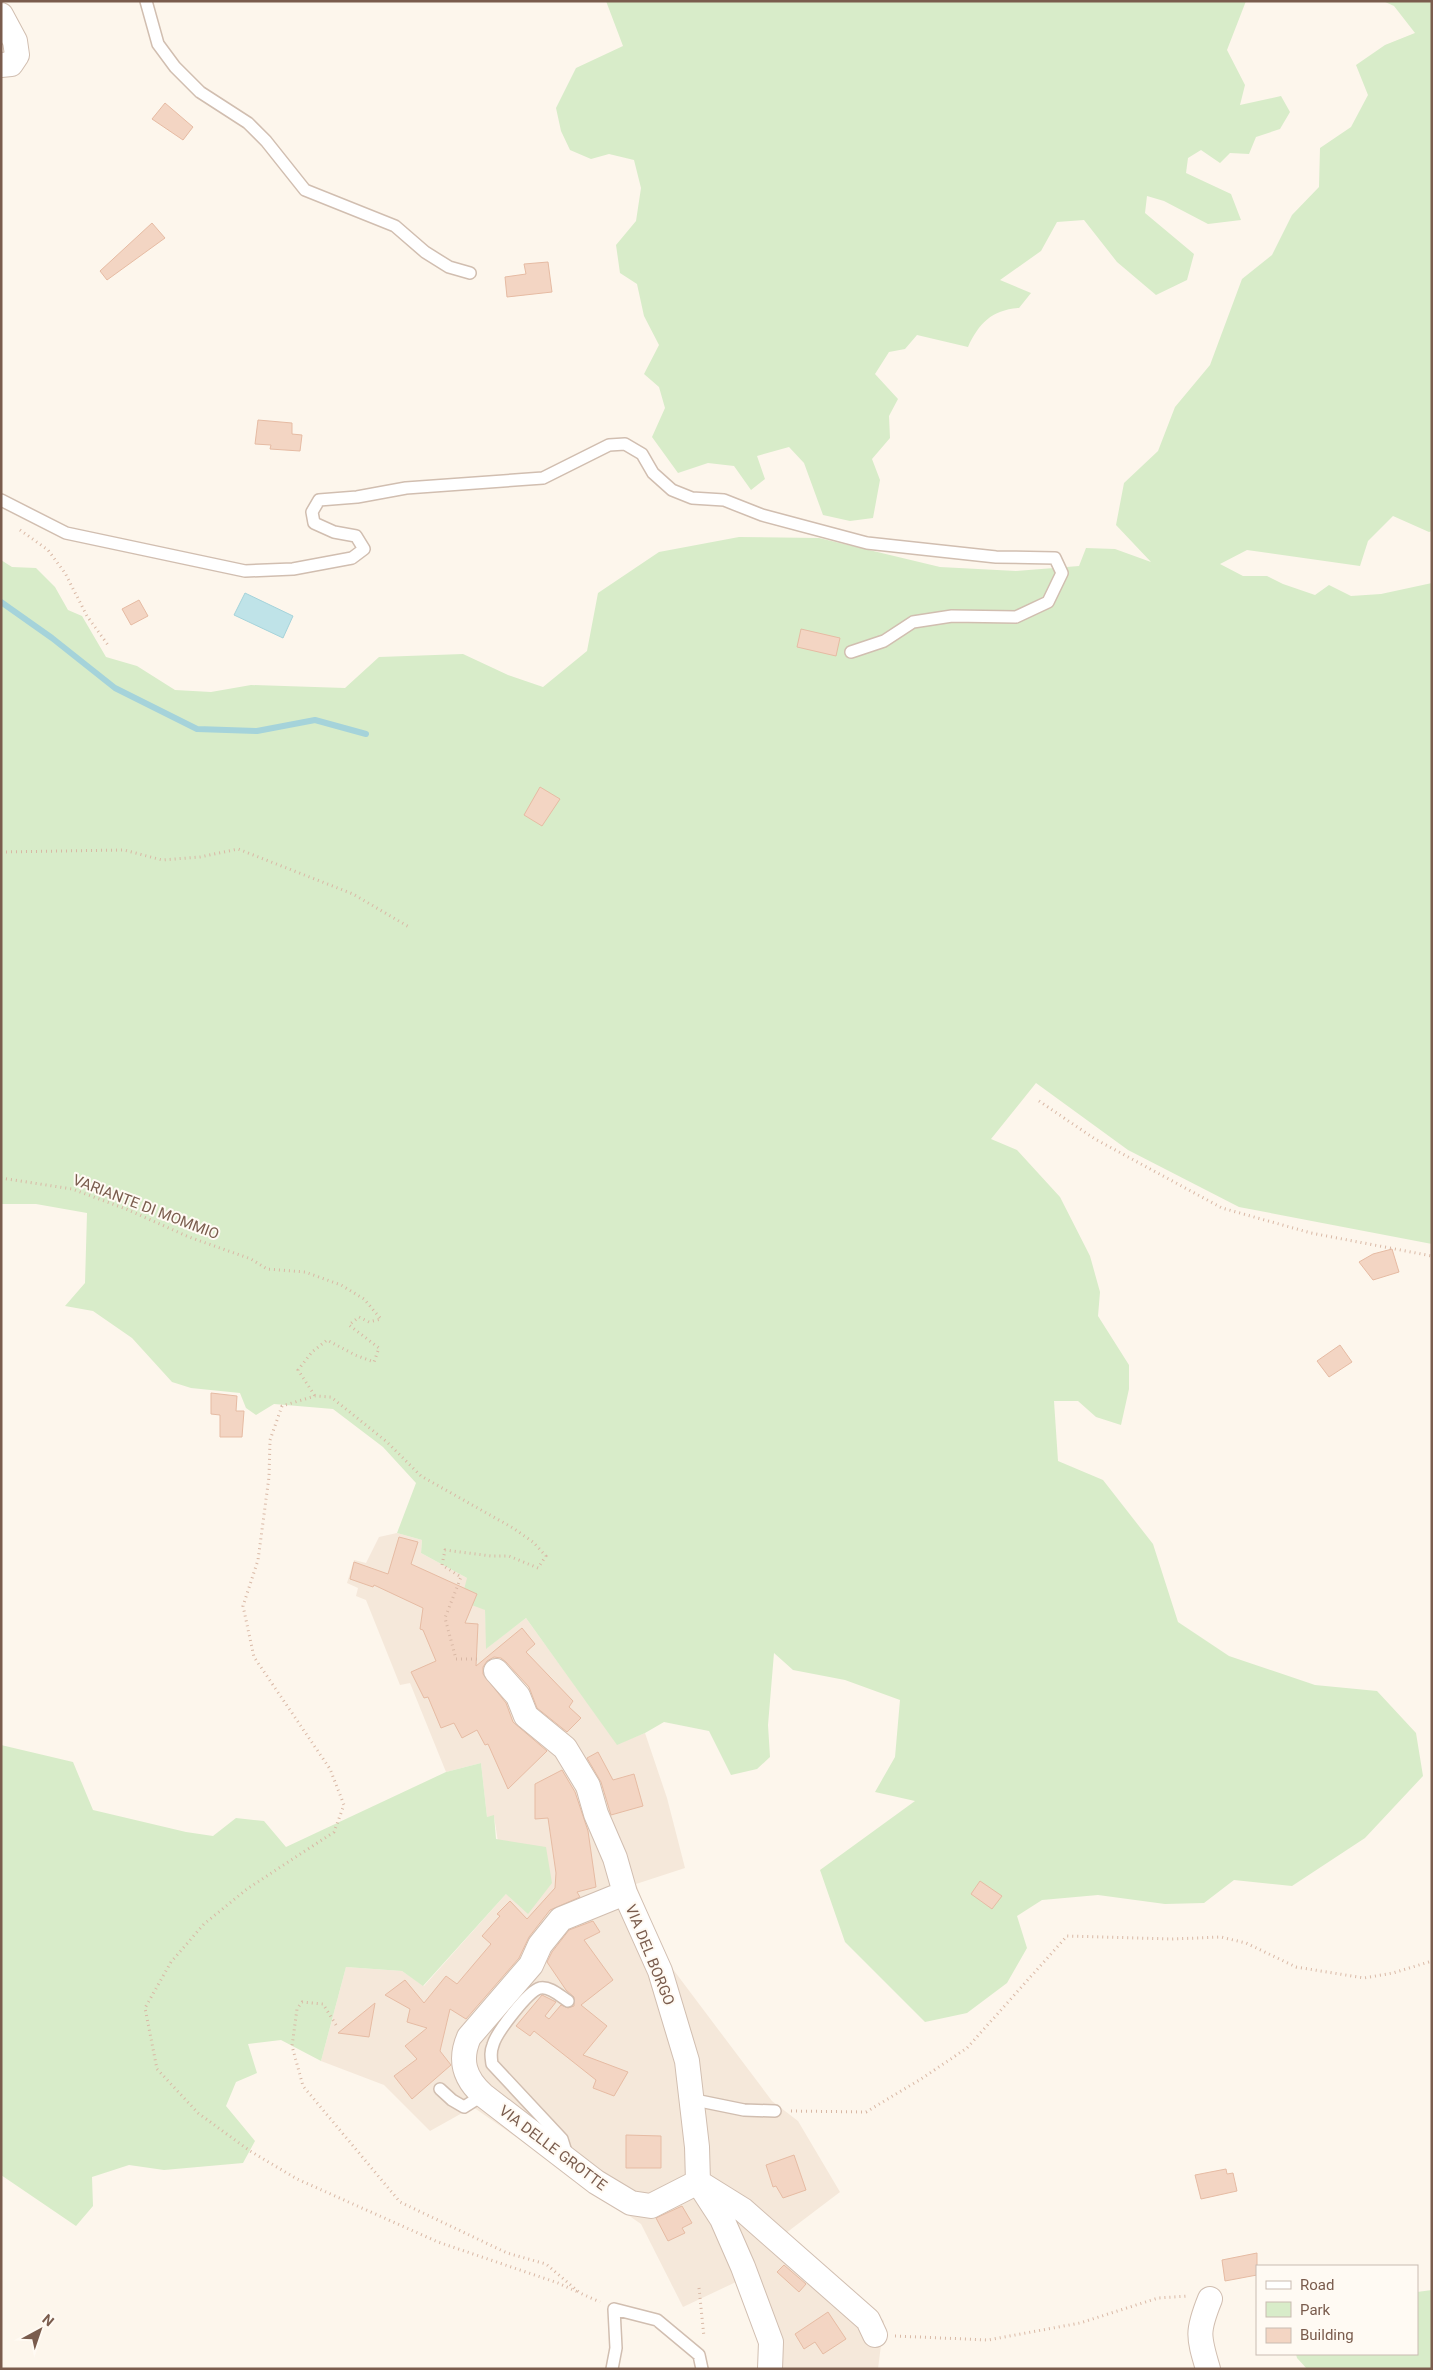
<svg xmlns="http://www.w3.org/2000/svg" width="1433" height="2370" font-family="Roboto,sans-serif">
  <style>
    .residential { fill: #f5e8da }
    .green { fill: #d8ecc9 }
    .water { fill: #bfe3e8; stroke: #a5d3da }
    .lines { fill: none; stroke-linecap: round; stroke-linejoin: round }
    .stream { stroke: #a5d3da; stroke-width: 6 }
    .building { fill: #f3d5c3; stroke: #e6bba3 }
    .lane-casing { stroke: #d1beb0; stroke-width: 14 }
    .street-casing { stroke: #d1beb0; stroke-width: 26 }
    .path { stroke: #d9b8a5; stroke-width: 3; stroke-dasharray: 1 4; stroke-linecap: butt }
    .lane { stroke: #fff; stroke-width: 11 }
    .street { stroke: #fff; stroke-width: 24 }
    .labels { text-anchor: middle; stroke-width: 4; stroke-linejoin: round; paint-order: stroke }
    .street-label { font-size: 15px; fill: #7a5c4d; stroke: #fffaf3 }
  </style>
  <rect width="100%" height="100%" fill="#fdf6ec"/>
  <!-- residential -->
  <path class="residential" d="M397,1533L422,1540L421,1553L467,1578L485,1610L487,1648L526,1618L617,1744L645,1733L667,1798L685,1868L636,1884L666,1960L772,2101L798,2121L840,2192L786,2233L884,2321L878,2369H759L760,2347L736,2282L683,2307L641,2224L473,2107L430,2131L384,2085L321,2061L346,1967L402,1971L424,1986L506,1894L494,1816L487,1817L481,1763L446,1772L410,1683L400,1685L366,1600L356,1596L358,1588L347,1583L354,1560L366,1563L379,1537Z"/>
  <!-- green -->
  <path class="green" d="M606,1H1246L1227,50L1245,85L1240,105L1281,96L1290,112L1280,129L1256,137L1249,154L1230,153L1220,163L1201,150L1188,158L1186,173L1231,194L1241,220L1208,224L1164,201L1147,196L1145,213L1194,254L1187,280L1156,295L1117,262L1084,220L1057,222L1041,251L1000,280L1031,293L1019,308C992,310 979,323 968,347L917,335L905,349L889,352L875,374L898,399L889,416L890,438L872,459L880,480L873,518L850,521L823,515L804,463L789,447L757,456L765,479L751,490L734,466L708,463L678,473L652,437L665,408L659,387L644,374L659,345L644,316L637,284L620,273L616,245L636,221L641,188L634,160L609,154L591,159L570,150L561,131L556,108L576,68L623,46Z
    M1383,1H1432V531L1429,532L1393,516L1368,541L1360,566L1247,550L1220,564L1243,576H1267L1283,584L1315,595L1329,585L1351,596L1381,594L1432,583V1244L1239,1207L1128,1150L1036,1083L991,1139L1017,1150L1060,1197L1090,1256L1100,1292L1098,1316L1129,1365V1389L1121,1425L1096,1417L1078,1401H1054L1058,1461L1103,1480L1153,1544L1178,1622L1229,1656L1315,1685L1377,1691L1416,1733L1423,1776L1365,1838L1292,1886L1234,1880L1204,1903L1165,1904L1098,1895L1042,1900L1017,1916L1027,1948L1007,1983L967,2013L925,2022L845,1942L820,1870L915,1801L875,1792L895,1757L900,1700L845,1680L793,1670L774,1653L768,1725L770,1757L757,1769L731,1775L709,1731L664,1722L645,1733L617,1745L526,1618L486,1649L485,1610L461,1601L467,1578L421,1553L422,1540L397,1533L416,1483L383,1447L333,1409L274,1404L256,1415L246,1408L240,1393L191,1388L172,1382L132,1338L93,1311L65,1306L85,1283L87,1213L36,1204H1V560L12,567L36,568L55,587L68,610L82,616L106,657L137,666L175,690L211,692L251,685L345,688L379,657L463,654L508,675L543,687L587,651L598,593L659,552L739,537L819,538L940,567L1016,571L1079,566L1086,548L1115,549L1151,562L1116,525L1124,483L1158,451L1175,407L1210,365L1242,279L1272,255L1292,215L1319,187L1320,148L1351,127L1368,95L1356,65L1385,45L1415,33L1394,6Z
    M1,1745L73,1762L93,1810L186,1832L213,1836L236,1818L264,1821L286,1847L446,1772L481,1763L487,1817L494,1815L496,1839L546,1847L552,1883L528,1914L506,1894L423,1986L402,1971L346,1967L321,2061L281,2040L248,2044L257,2073L236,2082L226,2106L255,2141L243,2163L164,2170L129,2165L92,2177L93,2206L76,2226L1,2175Z
    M1432,2290V2369H1307L1297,2358L1296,2354H1417V2292Z"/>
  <!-- water -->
  <path class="water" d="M245,593L293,616L283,638L234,615Z"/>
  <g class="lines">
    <!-- stream -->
    <path class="stream" d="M1,602L52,638L115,688L197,729L257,731L315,720L366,734"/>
  </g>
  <!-- building -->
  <path class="building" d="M165,103L193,127L183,140L152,119Z
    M152,223L165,238L107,280L100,271Z
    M548,262L552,292L507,297L505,277L526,274L524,264Z
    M258,420L292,423V434L302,435L300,451L270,449L271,445L255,444Z
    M139,600L148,616L131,625L122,609Z
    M801,629L840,638L836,656L797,647Z
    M540,787L560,799L542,826L524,815Z
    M1392,1249L1399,1272L1373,1280L1359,1262L1373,1254Z
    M1340,1345L1352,1362L1329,1377L1317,1361Z
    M211,1393L237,1396L236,1411H244L242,1437H220V1415L211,1414Z
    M399,1537L418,1542L411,1564L477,1594L465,1623L478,1624L476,1666L522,1628L535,1644L526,1652L573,1701L569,1707L581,1718L567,1732L537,1708L529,1687L506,1662L501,1658L494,1657L487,1661L483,1667V1674L506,1703L513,1722L547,1751L508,1789L488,1744L485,1745L477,1730L462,1738L454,1723L441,1728L428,1697L424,1698L411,1672L436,1661L423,1630L420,1629L423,1608L374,1585L373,1587L350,1579L354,1562L388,1574Z
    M598,1752L613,1780L634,1774L643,1806L611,1815L601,1782L587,1758Z
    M562,1770L575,1792L588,1831L596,1887L577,1892L580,1897L550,1910L529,1937L519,1958L466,2019L450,2009L440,2051L451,2065L412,2099L394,2076L417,2059L405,2046L427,2028L407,2022L410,2009L385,1995L405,1980L424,2003L446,1976L457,1984L491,1944L482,1936L500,1916L497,1914L510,1901L527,1919L555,1888L556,1873L548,1818L535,1819V1784Z
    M980,1881L1002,1896L992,1909L971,1894Z
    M593,1921L600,1932L584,1940L613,1980L581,2005L607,2026L583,2055L628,2072L614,2096L593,2088L596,2080L534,2031L530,2036L516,2026L542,1995L556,2002L545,2016L549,2019L561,2005L568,2008L574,2006V1997L566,1990L547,1962L552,1952L569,1930Z
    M375,2003L369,2037L338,2033Z
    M626,2135L661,2136V2168H626Z
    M794,2155L806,2190L783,2198L776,2186L773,2187L766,2165Z
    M1226,2169L1227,2174L1233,2173L1237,2191L1201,2199L1195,2175Z
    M682,2206L692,2223L682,2228L685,2233L668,2241L656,2218Z
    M1257,2253V2275L1225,2281L1222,2260Z
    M784,2265L806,2284L799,2292L777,2272Z
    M828,2312L846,2339L823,2354L815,2342L804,2349L795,2334Z"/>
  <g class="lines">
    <!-- lane casing -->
    <g class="lane-casing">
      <path id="lane" d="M146,1L158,44L175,67L200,92L248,123L266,141L305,190L395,226L425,252L449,267L470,273
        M1,500L66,533L245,571L293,569L352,558L364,549L356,536L334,532L314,523L312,512L319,500L357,497L406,488L543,478L609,445L625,444L642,454L653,473L672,490L692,498L724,500L762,515L867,543L996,557L1055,558L1062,573L1048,602L1016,617L952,616L913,622L884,641L851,652
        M440,2089L452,2100L464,2107L483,2095
        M690,2099L744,2110L775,2111
        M567,2155L562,2139L492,2064C491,2057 490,2052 493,2045C496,2033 528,1991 540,1988C550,1986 560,1996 568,2001
        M612,2369L616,2348L614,2309L657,2320L699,2355L702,2369"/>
    </g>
    <!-- street casing -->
    <g class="street-casing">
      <path id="street" d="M1,15L15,41L17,55L11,64L1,65
        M496,1671L518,1696L526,1716L565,1748L588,1786L596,1814L615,1858L625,1893L660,1971L687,2061L697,2147L698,2182L722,2219L743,2267L771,2342L770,2369
        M625,1893L561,1919L540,1945L531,1965L469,2037C459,2060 464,2078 483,2095L596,2182L631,2203L651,2206L698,2182L743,2210L868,2320L875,2335
        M1208,2369C1198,2336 1197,2331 1210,2299"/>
    </g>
    <!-- path -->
    <path class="path" d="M20,530L48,550L65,573L87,616L108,645
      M1,852L124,850L162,860L200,857L238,849L353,894L409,927
      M1039,1101L1095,1139L1222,1208L1311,1233L1432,1256
      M1,1178L72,1189L126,1209L189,1237L251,1259L267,1269L305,1272L341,1285L364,1299L381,1319L369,1322L359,1317L349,1325L379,1348L374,1362L355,1355L327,1340L312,1352L298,1370L315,1396
      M477,1659H456L445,1618L461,1577L442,1565L445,1550L491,1556H509L538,1568L546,1556L533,1542L513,1528L421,1476L387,1442L331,1397L315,1396L282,1406L270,1440L269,1477L258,1560L243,1606L254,1657L330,1769L344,1805L334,1832L247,1889L204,1924L171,1962L145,2008L157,2069L198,2113L250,2151L297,2179L438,2242L558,2283L580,2293
      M336,2025L323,2004L302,2002L297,2009L292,2046L303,2086L400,2202L507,2253L546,2264L580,2293L600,2302
      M791,2111L866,2112L921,2079L967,2048L1067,1936L1172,1939L1221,1937L1246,1943L1296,1967L1364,1978L1393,1973L1432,1961
      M699,2288L704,2337
      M895,2336L988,2340L1080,2323L1158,2298L1188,2296"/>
    <!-- lane -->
    <use href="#lane" class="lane"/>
    <!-- street -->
    <use href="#street" class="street"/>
  </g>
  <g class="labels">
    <!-- street labels -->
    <g class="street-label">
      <text transform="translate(146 1207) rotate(21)" y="5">VARIANTE DI MOMMIO</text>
      <text transform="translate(650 1955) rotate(68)" y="5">VIA DEL BORGO</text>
      <text transform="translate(553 2148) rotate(37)" y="5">VIA DELLE GROTTE</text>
    </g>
  </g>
  <!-- border -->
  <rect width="1433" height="2370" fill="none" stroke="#7a5c4d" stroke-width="5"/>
  <!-- legend -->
  <rect x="1256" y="2265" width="162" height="90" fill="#fffaf3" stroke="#cabbb1"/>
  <rect x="1266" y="2281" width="25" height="8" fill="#ffffff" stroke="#cabbb1"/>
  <text x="1300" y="2290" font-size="15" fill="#7a5c4d">Road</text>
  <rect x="1266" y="2302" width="25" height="15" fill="#d8ecc9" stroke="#cabbb1"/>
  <text x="1300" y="2315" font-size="15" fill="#7a5c4d">Park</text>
  <rect x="1266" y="2328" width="25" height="15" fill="#f3d5c3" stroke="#cabbb1"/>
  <text x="1300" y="2340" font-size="15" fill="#7a5c4d">Building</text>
  <!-- north arrow -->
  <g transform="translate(40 2330) rotate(40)" stroke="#fffaf3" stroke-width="4" paint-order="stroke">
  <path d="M0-4L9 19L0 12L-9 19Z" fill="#7a5c4d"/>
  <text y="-8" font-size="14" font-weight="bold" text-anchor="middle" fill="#7a5c4d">N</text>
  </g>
</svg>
